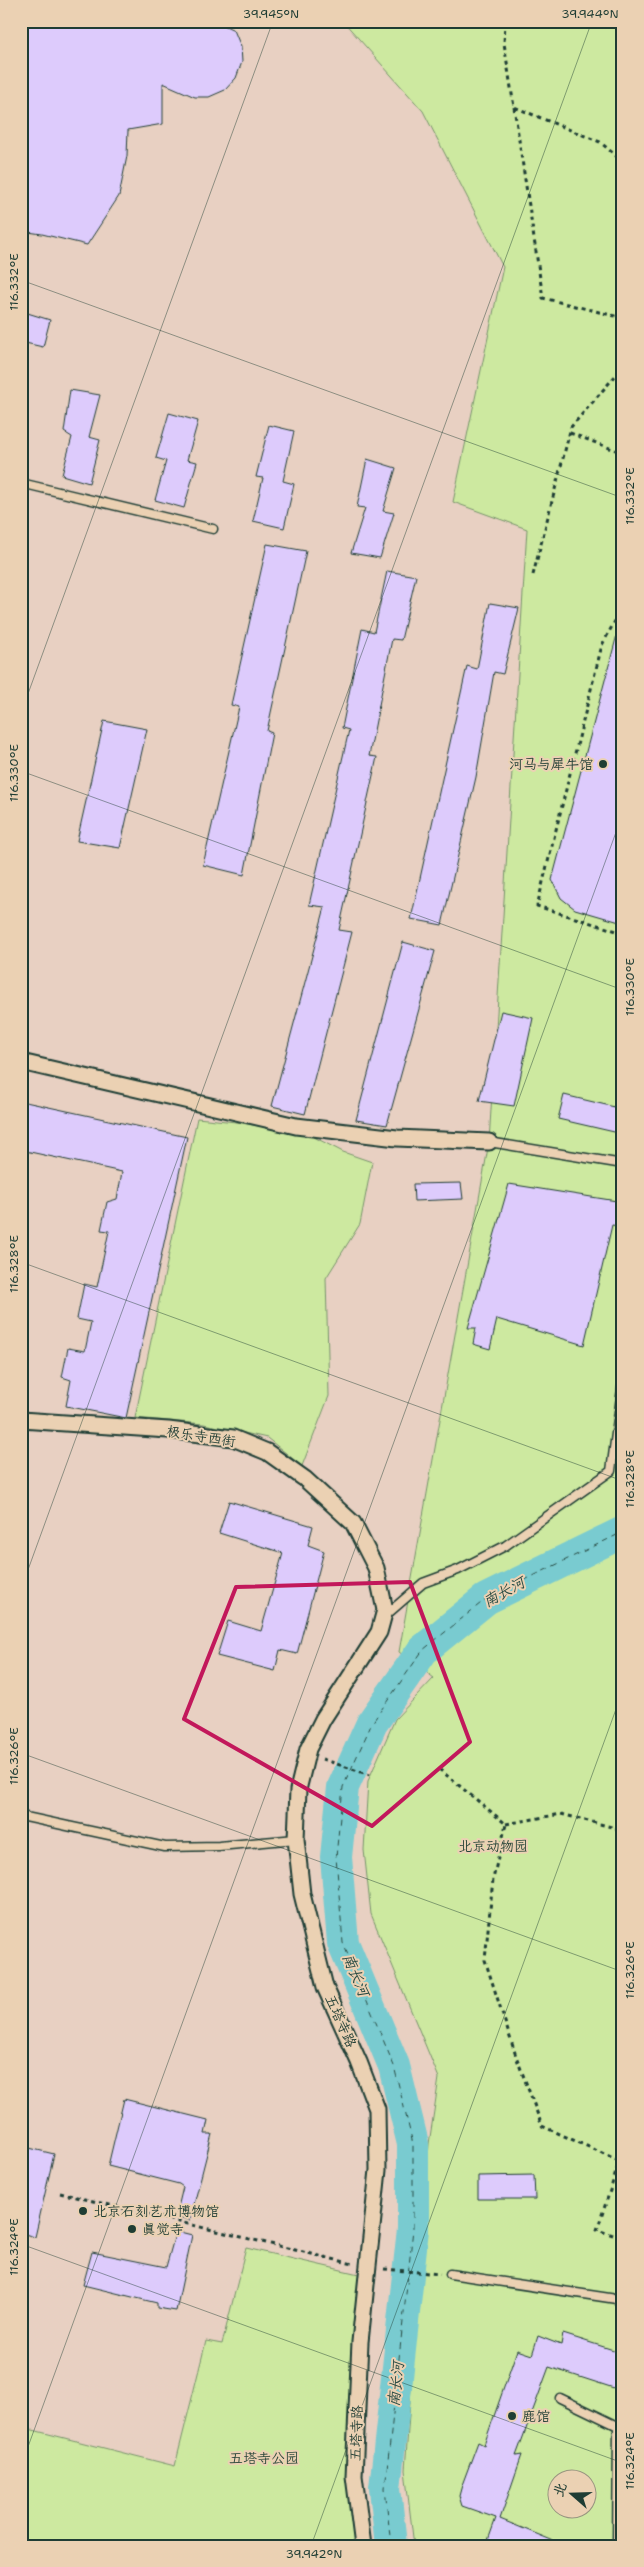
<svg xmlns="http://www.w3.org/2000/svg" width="644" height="2567" font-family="'Shantell Sans','LXGW WenKai TC',sans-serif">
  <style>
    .green { fill: #cde9a0; stroke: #76936a; fill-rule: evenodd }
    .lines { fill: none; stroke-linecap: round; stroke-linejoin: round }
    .river { stroke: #79cbd0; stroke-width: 32 }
    .ferry { stroke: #284b44; stroke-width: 1; stroke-dasharray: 6 5; stroke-linecap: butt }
    .building { fill: #ddcbfc; stroke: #1f3d34 }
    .service-casing { stroke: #1f3d34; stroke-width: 11 }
    .minor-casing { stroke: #1f3d34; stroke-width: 19 }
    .path { stroke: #1f3d34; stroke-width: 3; stroke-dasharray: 4 4; stroke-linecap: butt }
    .service { stroke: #ebd1b3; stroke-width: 8 }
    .minor { stroke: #ebd1b3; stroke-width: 15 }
    .marked { fill: none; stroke: #c2185b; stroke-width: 4; stroke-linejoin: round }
    .ticks { fill: none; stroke: #1f3d34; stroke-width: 1; stroke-opacity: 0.45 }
    .poi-dot { fill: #1f3d34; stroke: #ebd1b3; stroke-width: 2 }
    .labels { text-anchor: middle; stroke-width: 4; stroke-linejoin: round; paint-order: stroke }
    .poi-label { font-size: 14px; fill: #1f3d34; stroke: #ebd1b3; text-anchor: start }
    .street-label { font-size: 14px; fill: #1f3d34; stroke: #ebd1b3 }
    .park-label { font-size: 14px; fill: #284639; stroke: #ebd1b3 }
    .water-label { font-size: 15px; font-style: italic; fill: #284b44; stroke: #ebd1b3 }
    .neatline { fill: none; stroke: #1f3d34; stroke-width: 2 }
    .ticks-label { font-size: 12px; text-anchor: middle; fill: #1f3d34 }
  </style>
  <rect width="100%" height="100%" fill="#e8d0c2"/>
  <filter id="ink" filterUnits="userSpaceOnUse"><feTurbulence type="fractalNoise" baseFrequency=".02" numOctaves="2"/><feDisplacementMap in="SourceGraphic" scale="10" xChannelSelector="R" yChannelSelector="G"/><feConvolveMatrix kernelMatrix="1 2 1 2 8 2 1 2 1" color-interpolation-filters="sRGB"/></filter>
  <g filter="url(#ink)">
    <!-- green -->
    <path class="green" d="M343,21H623V2546H414L405,2470L429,2144L439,2078L371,1914L364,1850L368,1781L395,1719L434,1678L399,1652L489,1142L527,529L453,502L503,267L423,111ZM556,2480H586V2510H556Z
      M197,1118L236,1122L310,1135L343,1152L372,1162L360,1224L326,1278L329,1396L302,1466L267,1438L204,1424L135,1418Z
      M246,2248L363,2275L349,2470L355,2546H21V2427L175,2466L206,2341L222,2344Z"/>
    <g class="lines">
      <!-- river -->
      <path class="river" d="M391,2546L385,2488L413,2229V2144L394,2066L343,1943L336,1857L343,1787L372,1723L423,1650L486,1599L623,1532"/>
      <!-- ferry -->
      <path class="ferry" d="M391,2546L385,2488L413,2229V2144L394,2066L343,1943L336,1857L343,1787L372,1723L423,1650L486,1599L623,1532"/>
    </g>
    <!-- building -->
    <path class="building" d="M21,21H215L234,30L241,47L242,62L236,78L225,90L209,97H195L163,83V124L128,130L127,156L119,196L87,245L42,234L21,231Z
      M21,311L50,320L43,347L21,342Z
      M70,390L100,395L89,437L100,440L89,483L62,475L72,437L64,432Z
      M169,413L198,421L187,460L197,462L184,508L155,500L166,461L156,458Z
      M269,425L294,431L283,481L294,484L284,528L253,521L263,478L256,477Z
      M367,459L396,468L383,511L394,513L380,558L351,553L365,508L357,507Z
      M267,544L306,551L267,731L272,733L244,875L203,865L239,707L231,705Z
      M387,571L416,576L401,640L392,639L369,756L377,757L339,930L352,932L305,1114L272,1106L325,907L309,905L349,730L342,728L362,629L374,632Z
      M490,603L519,608L503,674L494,672L476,777L442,925L411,919L467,666L477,669Z
      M618,631L623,632V923L575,909L561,898L552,880Z
      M104,721L147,729L120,848L77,841Z
      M403,942L435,951L387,1125L356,1120Z
      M501,1011L533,1018L514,1106L479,1101Z
      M564,1095L623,1109V1134L558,1119Z
      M21,1101L187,1137L126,1418L66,1406L71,1380L62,1377L68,1348L85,1351L91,1322L77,1319L84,1284L97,1287L109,1231L101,1230L107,1202L117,1199L122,1172L21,1150Z
      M461,1183L463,1199L414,1201L413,1184Z
      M509,1184L623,1202L619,1226L612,1225L584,1345L497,1319L490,1349L473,1344L476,1328H468Z
      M229,1501L313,1526L308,1545L324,1551L297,1654L280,1650L275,1671L217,1656L228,1621L261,1631L283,1553L219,1533Z
      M124,2099L208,2120L205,2134H212L190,2220L176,2216L183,2187L179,2184L108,2166Z
      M21,2146L54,2154L35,2237L21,2233Z
      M534,2175L535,2199H478V2176Z
      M176,2231L192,2235L176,2311L157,2308V2303L83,2285L92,2252L166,2267Z
      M563,2334L623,2353V2391L549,2367L516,2456L522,2455L500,2519L566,2546H486L496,2518L462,2506L459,2496L462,2485L478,2442L484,2445L517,2350L532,2355L538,2336L561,2345Z"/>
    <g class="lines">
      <!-- service casing -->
      <g class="service-casing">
        <path id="service" d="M21,483L213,529
          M489,1142L623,1164
          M386,1615L423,1583L458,1570L505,1546L611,1471L623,1381
          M21,1816L165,1847L219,1846L296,1839
          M450,2274L623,2300
          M560,2398L618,2426L617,2546"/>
      </g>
      <!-- minor casing -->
      <g class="minor-casing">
        <path id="minor" d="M21,1062L296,1126L397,1138L489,1142
          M21,1420L168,1430L233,1438L267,1452L305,1479L353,1523L376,1568L385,1610L379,1632L323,1719L308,1749L298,1790L296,1839L302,1894L325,1987L359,2062L377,2109L378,2170L360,2342L354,2476L363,2546"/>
      </g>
      <!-- path -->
      <path class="path" d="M505,21L504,43L514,107L600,142L623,162
        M514,107L543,298L623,318
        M570,433L623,453
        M533,575L571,427L623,367
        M623,606L602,645L537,906L623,933
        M616,619L623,621
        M322,1759L370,1775
        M439,1769L506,1824L493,1879L485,1960L516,2056L542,2126L620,2161
        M506,1824L561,1814L623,1830
        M623,2151L597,2230L623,2238
        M60,2193L353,2264
        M384,2269L440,2274"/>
      <!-- service -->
      <use href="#service" class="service"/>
      <!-- minor -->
      <use href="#minor" class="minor"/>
    </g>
  </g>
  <!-- marked area -->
  <path class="marked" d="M410,1582L470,1742L372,1826L184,1719L236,1587Z"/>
  <!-- ticks -->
  <path class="ticks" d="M21,280L623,498M21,713L273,21M21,771L623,990M21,1262L623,1481M21,1589L592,21M21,1753L623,1972M21,2244L623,2463M21,2466L623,813M311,2546L623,1690"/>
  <!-- markers -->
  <g class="poi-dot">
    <circle cx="603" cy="764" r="5"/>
    <circle cx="83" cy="2211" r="5"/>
    <circle cx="132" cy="2229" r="5"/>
    <circle cx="512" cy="2416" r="5"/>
  </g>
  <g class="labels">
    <!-- poi labels -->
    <g class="poi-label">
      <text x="593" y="769" text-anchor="end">河马与犀牛馆</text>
      <text x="93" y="2216">北京石刻艺术博物馆</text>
      <text x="142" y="2234">真觉寺</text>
      <text x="522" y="2421">鹿馆</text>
    </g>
    <!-- street labels -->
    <g class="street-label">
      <text transform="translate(201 1436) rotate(9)" y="5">极乐寺西街</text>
      <text transform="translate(341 2021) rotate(66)" y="5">五塔寺路</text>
      <text transform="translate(356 2433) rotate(-88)" y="5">五塔寺路</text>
    </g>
    <!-- park labels -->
    <g class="park-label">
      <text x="493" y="1851">北京动物园</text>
      <text x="264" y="2463">五塔寺公园</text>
    </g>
    <!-- water labels -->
    <g class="water-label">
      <text transform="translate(504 1592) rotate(-29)" y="5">南长河</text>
      <text transform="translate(356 1975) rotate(67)" y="5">南长河</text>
      <text transform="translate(396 2384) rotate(-84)" y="5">南长河</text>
    </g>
  </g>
  <!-- margin -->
  <rect width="644" height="2567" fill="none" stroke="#ebd1b3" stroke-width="55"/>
  <!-- north arrow -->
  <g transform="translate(572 2494) rotate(290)"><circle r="24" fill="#ebd1b3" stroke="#999680"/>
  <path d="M0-4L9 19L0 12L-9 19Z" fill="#1f3d34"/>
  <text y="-8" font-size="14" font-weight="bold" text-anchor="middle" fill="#1f3d34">北</text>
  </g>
  <rect x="28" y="28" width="588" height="2512" class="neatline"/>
  <g class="ticks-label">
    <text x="271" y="18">39.945°N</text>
    <text x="590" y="18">39.944°N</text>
    <text transform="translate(14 282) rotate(-90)" y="4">116.332°E</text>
    <text transform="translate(630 496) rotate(-90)" y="4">116.332°E</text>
    <text transform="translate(14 773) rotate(-90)" y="4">116.330°E</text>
    <text transform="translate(630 987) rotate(-90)" y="4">116.330°E</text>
    <text transform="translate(14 1264) rotate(-90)" y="4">116.328°E</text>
    <text transform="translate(630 1479) rotate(-90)" y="4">116.328°E</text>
    <text transform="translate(14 1756) rotate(-90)" y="4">116.326°E</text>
    <text transform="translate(630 1970) rotate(-90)" y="4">116.326°E</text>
    <text transform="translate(14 2247) rotate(-90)" y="4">116.324°E</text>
    <text transform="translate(630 2461) rotate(-90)" y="4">116.324°E</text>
    <text x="314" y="2558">39.942°N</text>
  </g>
</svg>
